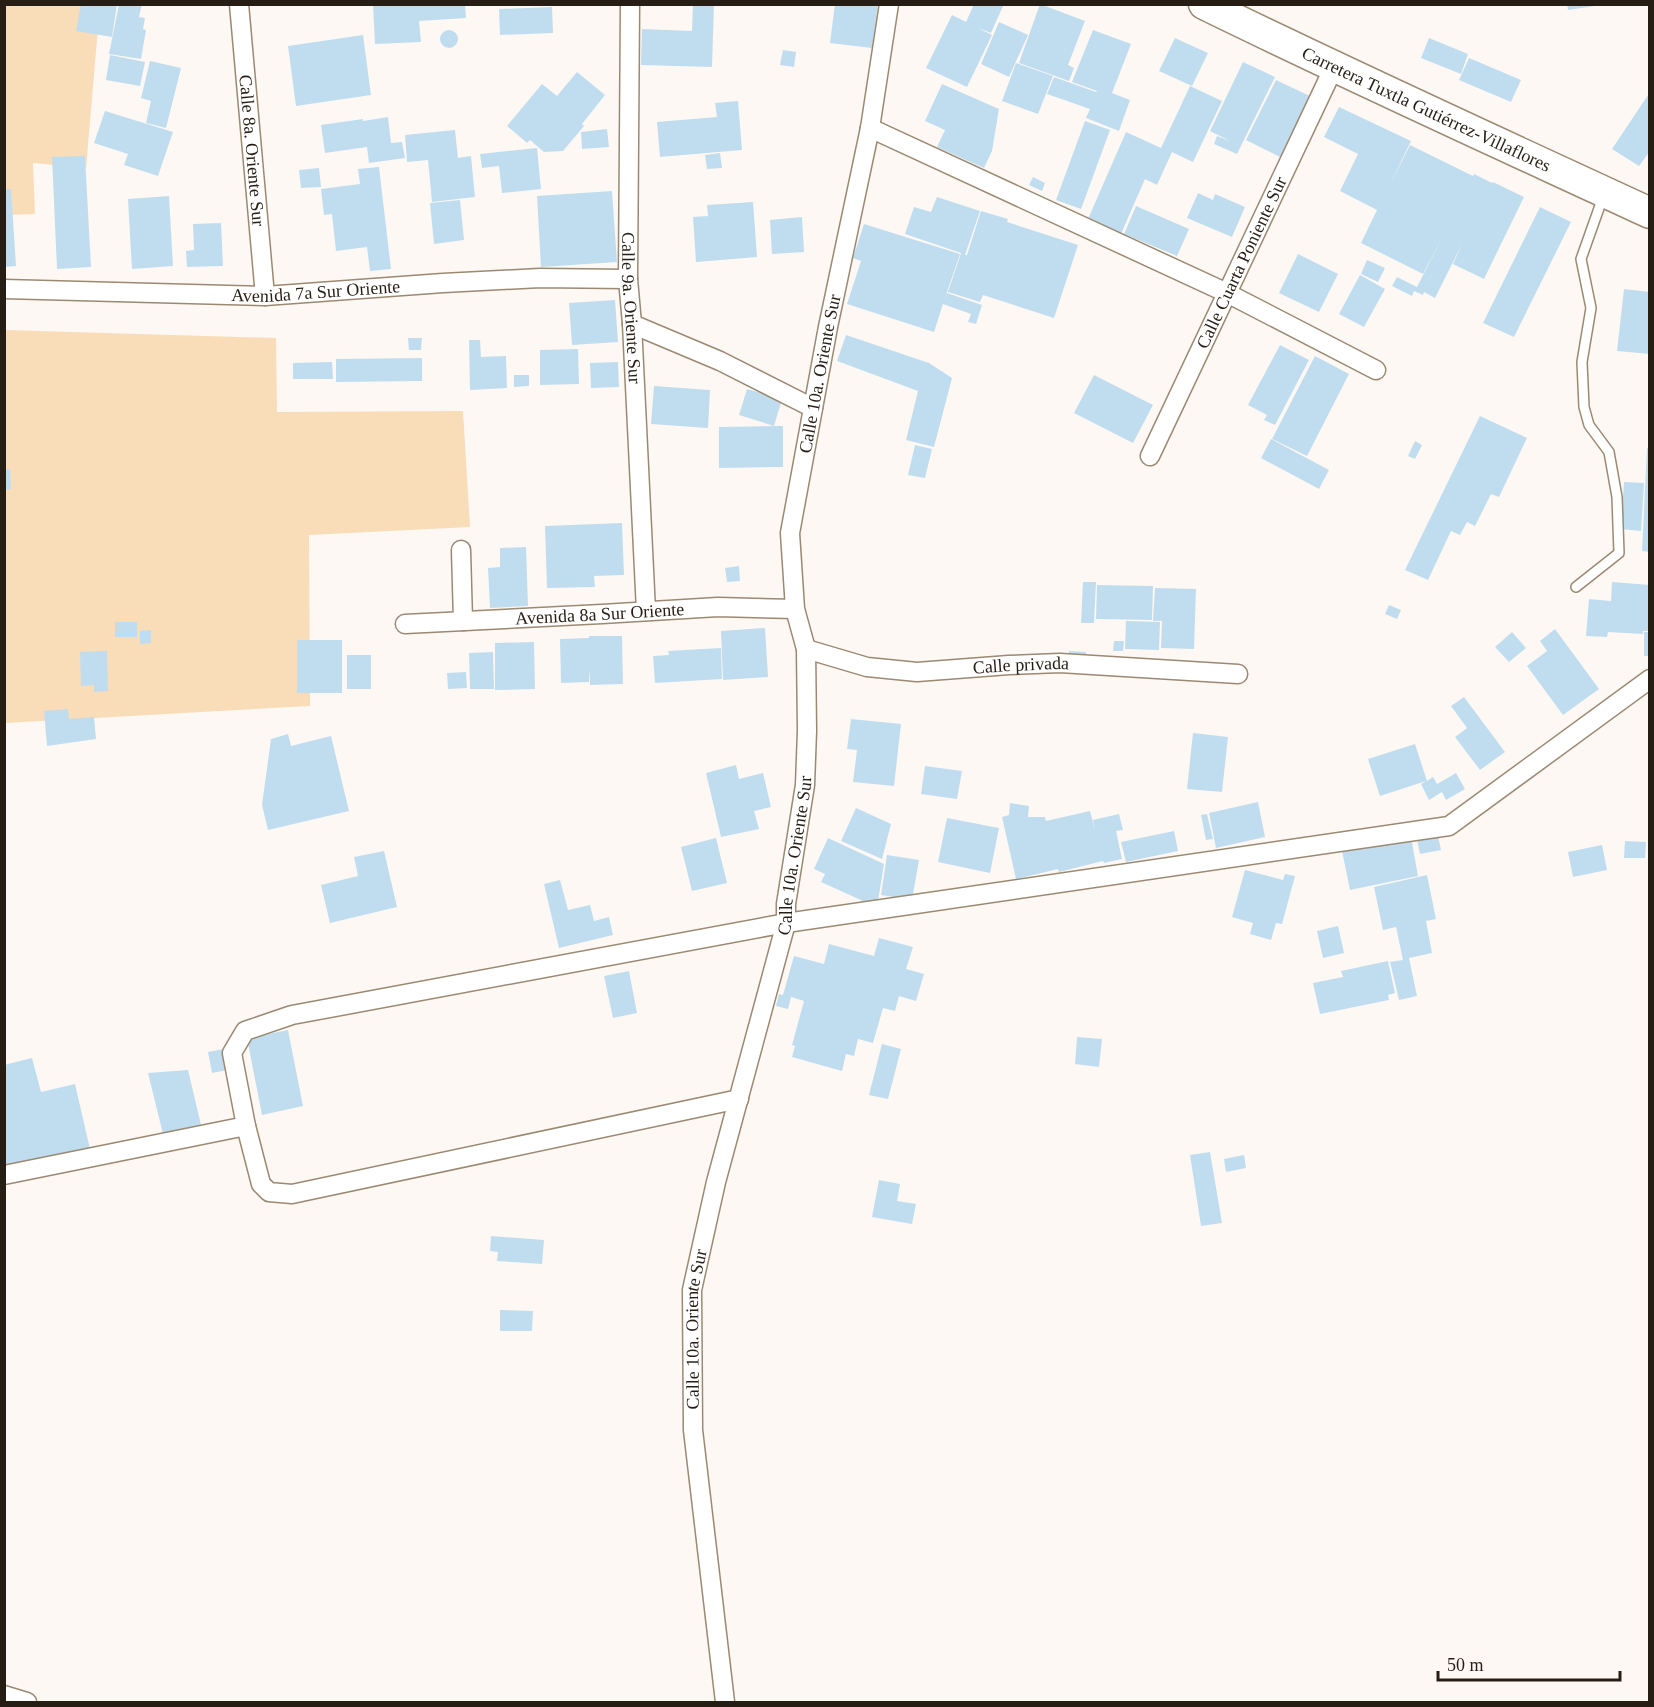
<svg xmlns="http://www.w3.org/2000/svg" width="1654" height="1707" font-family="Georgia,serif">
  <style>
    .green { fill: #f9dcb8 }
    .building { fill: #c0ddef }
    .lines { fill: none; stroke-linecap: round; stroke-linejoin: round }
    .service-casing { stroke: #9b8972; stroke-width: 12 }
    .minor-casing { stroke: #9b8972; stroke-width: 21 }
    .primary-casing { stroke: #9b8972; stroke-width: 33 }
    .service { stroke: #fff; stroke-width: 9 }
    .minor { stroke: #fff; stroke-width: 18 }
    .primary { stroke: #fff; stroke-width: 30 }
    .labels { text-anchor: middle; stroke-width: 6; stroke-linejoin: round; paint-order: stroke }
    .street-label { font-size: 18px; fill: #261e15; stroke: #fdf8f3 }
  </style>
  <rect width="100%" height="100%" fill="#fdf8f3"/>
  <!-- green -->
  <path class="green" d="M4,5H100L86,168L33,163L35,214L5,215Z
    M5,330L276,338L277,412L463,411L470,527L309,535L310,706L5,723Z"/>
  <!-- building -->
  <path class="building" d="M81,4H117L112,37L76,31Z
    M119,4H142L139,17L145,18L143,29L146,30L141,59L109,54Z
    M373,4H465L466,18L419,21L421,42L375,44Z
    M693,4H714L712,67L641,65L642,29L692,31Z
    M835,4H878L872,48L830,43Z
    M974,4H1004L991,33L978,28L992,35L967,87L926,68L952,15L966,22Z
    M1040,4L1085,21L1068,65L1074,68L1069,81L1019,63Z
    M1567,4H1595V6L1568,10Z
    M552,7L553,33L500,35L499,9Z
    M999,22L1028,35L1009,77L981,64Z
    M440 39a9 9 0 1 1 18 0a9 9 0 1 1-18 0Z
    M1093,30L1131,44L1112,93L1130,100L1119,131L1086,118L1090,109L1047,94L1054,77L1096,92L1097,91L1072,82Z
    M363,35L371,95L296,106L288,46Z
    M1175,38L1208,53L1192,86L1159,71Z
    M1429,38L1468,54L1461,74L1421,58Z
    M783,50L796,52L794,67L780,65Z
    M110,55L145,62L140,86L106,80Z
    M1469,58L1521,80L1511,102L1459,80Z
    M150,61L181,68L166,128L146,123L151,101L141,98Z
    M1243,62L1275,77L1237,154L1214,144L1217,136L1230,141L1210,131Z
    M1016,63L1053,76L1038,114L1002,101Z
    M577,72L605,95L582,124L584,126L563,151L544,152L530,140L527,143L507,126L542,84L557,96Z
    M1276,80L1312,97L1282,158L1246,140Z
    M942,84L999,109L992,151L984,168L937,147L945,130L925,121Z
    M1190,86L1222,101L1193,162L1172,152L1157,185L1145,179L1121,234L1088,219L1126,132L1161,148Z
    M1650,92V151L1639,166L1612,149Z
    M738,101L742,150L660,157L657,122L717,117L715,103Z
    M1339,107L1411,141L1390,185L1410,145L1473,176L1474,174L1492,183L1493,182L1524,197L1484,279L1453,264L1462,244L1435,298L1424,292L1423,295L1414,291L1412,296L1392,286L1397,277L1417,287L1443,236L1423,274L1361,243L1377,210L1340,191L1358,154L1324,137Z
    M105,111L173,132L158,176L124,165L128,154L94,143Z
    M388,117L391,143L402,142L405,158L369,163L367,147L325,153L321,125L363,119V121Z
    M1085,121L1110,130L1081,209L1056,200Z
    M607,129L609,147L582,149L581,132Z
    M455,130L458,158L471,156L475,197L432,202L428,160L407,162L405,135Z
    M537,148L541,189L502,193L499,166L482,168L480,154Z
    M720,153L722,168L707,169L705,155Z
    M85,156L91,267L57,269L52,157Z
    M379,167L391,269L370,271L367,247L336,251L332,214L324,215L321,189L360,184L358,169Z
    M319,168L321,187L301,188L299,170Z
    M1033,177L1045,183L1042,191L1029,185Z
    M4,189H11L16,266L4,267Z
    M612,191L617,262L541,267L537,196Z
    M1198,193L1213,200L1215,194L1245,207L1232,237L1187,218Z
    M169,196L173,266L132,269L128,199Z
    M937,197L980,211L965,255H967L981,211L1008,219L1007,222L1078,245L1054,318L983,295L980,302L948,292L961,253L905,234L914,207L931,212Z
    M460,200L464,240L434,244L430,203Z
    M753,202L757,257L696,262L693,217L708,216L707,205Z
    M1136,206L1189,229L1177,256L1124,234Z
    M1540,207L1571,222L1514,337L1483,323Z
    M802,217L804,252L772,254L770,220Z
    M221,223L223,266L187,267L186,251L194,250L193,224Z
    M864,224L960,254L944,301L947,293L982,305L976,324L968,322L971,314L943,304L934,332L847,304L861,261L853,258Z
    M1298,254L1338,274L1319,312L1279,293Z
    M1367,260L1385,268L1378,282L1361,274Z
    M1360,275L1385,289L1364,327L1339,314Z
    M1624,289L1650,292V354L1617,351Z
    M615,300L618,342L572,345L569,303Z
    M846,335L929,363L952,378L934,447L906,440L918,391L837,361Z
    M408,338H422L421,350H409Z
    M469,340H480L481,357L506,356L507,388L470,390Z
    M1280,345L1309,360L1275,425L1264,420L1267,415L1248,405Z
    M578,349L579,384L540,385V350Z
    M1315,356L1349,374L1307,456L1272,439Z
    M422,358V381L336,382V359Z
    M332,362L333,379H293V363Z
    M618,362L619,387L591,388L590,363Z
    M514,375H529V386L514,387Z
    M1094,375L1153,405L1133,443L1074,413Z
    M654,386L710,390L708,428L651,424Z
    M747,389L782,399L774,426L739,415Z
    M1480,416L1527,438L1499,497L1491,494L1475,526L1467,522L1460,535L1451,531L1428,580L1405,570Z
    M780,426H783V467L719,468V427Z
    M1271,439L1329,470L1319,489L1261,458Z
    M1415,441L1422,445L1415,459L1408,456Z
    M915,445L932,449L925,478L908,475Z
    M1647,448H1650V552L1642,551Z
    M4,469H10L11,489L4,490Z
    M1624,482L1644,483L1641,531L1621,529Z
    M622,523L624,575L594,576L595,587L547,588L545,526Z
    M526,547L528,606L490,608L488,568L500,567V548Z
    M739,566L740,581L727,582L725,568Z
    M1083,582H1096L1094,623H1081Z
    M1612,582L1650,585V631H1643V634L1608,632L1607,637L1586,636L1589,599L1611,601Z
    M1097,585L1153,586L1152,620L1096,619Z
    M1155,588L1196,589L1194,649L1161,648L1162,621H1153Z
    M1389,605L1401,610L1397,619L1385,614Z
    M1126,621L1160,622L1159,650L1125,649Z
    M115,622H137V637H115Z
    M765,628L768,677L723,680L721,631Z
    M1555,629L1599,689L1563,715L1527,666L1547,651L1540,641Z
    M151,630V643L140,644V631Z
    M1512,632L1526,648L1509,662L1495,647Z
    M1644,632H1650V656H1644Z
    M589,636H622L623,684L590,685V670L589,682L561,683L560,639L589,638Z
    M297,640H342V693H297Z
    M1114,641H1124L1123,651H1113Z
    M534,642L535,689L495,690V643Z
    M721,648L722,679L655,683L653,656L669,655L668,651Z
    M107,651L108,691L94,692V685L81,686L80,652Z
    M1069,651L1086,652V660L1069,659Z
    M493,652L494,689H470L469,653Z
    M347,655H371V689H347Z
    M466,672L467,688L448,689L447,673Z
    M1464,697L1505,752L1480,770L1455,737L1467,728L1451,706Z
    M68,709L69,719L94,717L96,739L47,746L44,711Z
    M851,719L901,724L894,786L853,782L857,750L847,749Z
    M1193,733L1228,737L1222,792L1187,789Z
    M288,734L291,746L331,736L349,811L268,830L262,805L271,739Z
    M1415,744L1427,781L1433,777L1437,784L1456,773L1465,789L1446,800L1442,792L1429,800L1421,784L1426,781L1380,796L1368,759Z
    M736,765L739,779L763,773L771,807L754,811L759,829L721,837L706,773Z
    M925,766L962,771L957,799L921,794Z
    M1258,802L1265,837L1216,848L1209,813Z
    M1010,803L1029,806L1028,817H1045L1046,821L1090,811L1095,830L1093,820L1119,814L1123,830L1116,831L1122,859L1104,863L1103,861L1059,872L1058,869L1016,879L1002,817L1009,815Z
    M856,808L891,824L882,859L841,841Z
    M1207,814L1213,839L1206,840L1201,815Z
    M947,818L999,828L990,873L938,862Z
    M1174,831L1178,851L1126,862L1121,842Z
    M1437,831L1441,850L1420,854L1416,835Z
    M1411,837L1418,876L1350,890L1342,851Z
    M716,838L727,883L692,891L681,847Z
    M828,838L884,864L877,907L861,908L863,901L821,882L825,874L814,869Z
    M1625,841L1646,842L1645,858H1624Z
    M1602,845L1607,870L1573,877L1568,852Z
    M384,851L397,907L330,923L321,885L358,876L354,857Z
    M887,855L919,860L912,900L881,895Z
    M1245,870L1283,880L1285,874L1295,876L1282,924L1276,923L1271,940L1250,934L1253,923L1232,917Z
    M1427,875L1436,919L1426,921L1432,953L1409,958L1417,996L1399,1000L1390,962L1403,960L1396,927L1383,930L1374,887Z
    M560,880L568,910L590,905L594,921L609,917L613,935L559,948L544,884Z
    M1338,926L1344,953L1323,958L1317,931Z
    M879,938L913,947L906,969L924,974L916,1001L899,996L895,1011L883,1008L873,1043L858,1039L854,1056L846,1054L842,1071L792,1057L795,1046L792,1045L804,1001L791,997L788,1009L776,1006L779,994L783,995L794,956L824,964L829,944L874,956Z
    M1388,961L1395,993L1388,995L1389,1000L1320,1014L1313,983L1343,977L1341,971Z
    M629,971L637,1013L613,1018L604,976Z
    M288,1030L303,1106L262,1115L247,1038Z
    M1077,1037L1102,1039L1099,1067L1075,1064Z
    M882,1044L901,1049L888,1099L869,1095Z
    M223,1049L228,1070L212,1073L208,1052Z
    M32,1058L41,1092L75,1084L90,1149L4,1173V1065Z
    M188,1070L201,1125L163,1134L148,1073Z
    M1210,1152L1222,1223L1201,1226L1190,1155Z
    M1244,1155L1246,1168L1226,1172L1224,1159Z
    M879,1180L900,1184L897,1201L916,1204L912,1224L872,1217Z
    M491,1236L544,1240L542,1264L497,1261L498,1252L490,1251Z
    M500,1310L533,1311L532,1331H500Z"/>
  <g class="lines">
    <!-- service casing -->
    <g class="service-casing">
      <path id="service" d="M1576,587L1619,553L1617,497L1609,452L1589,425L1584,407L1582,362L1591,308L1581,259L1603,197"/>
    </g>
    <!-- minor casing -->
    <g class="minor-casing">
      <g id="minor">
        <path id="s1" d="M239,4L265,296"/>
        <path id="s2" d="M630,4L628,279L632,324L646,611"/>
        <path d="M870,128L1227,293L1376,370"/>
        <path id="s3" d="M4,289L265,296L443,283L540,278L628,279"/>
        <path d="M632,324L720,361L813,408"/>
        <path id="s4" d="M1150,456L1334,67"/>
        <path d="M461,550L463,621"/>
        <path id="s5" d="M405,624L602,614L718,607L795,609"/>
        <path id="s6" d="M806,649L867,667L917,672L1009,665L1060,663L1238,674"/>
        <path d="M739,1099L292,1194L269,1192L261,1184L246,1126L232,1053L245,1031L292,1015L786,923L1449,826L1650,679"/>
        <path d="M4,1175L246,1126"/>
        <path d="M4,1695L27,1702"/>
        <path id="s7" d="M725,1702L693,1430L692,1290L716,1182L786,923V904L805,785L807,731L806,649L795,609L790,533L828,327L870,128L889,4"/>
      </g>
    </g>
    <!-- primary casing -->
    <g class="primary-casing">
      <g id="primary">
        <path id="s8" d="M1204,4C1351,76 1501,144 1650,213"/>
      </g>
    </g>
    <!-- service -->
    <use href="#service" class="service"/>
    <!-- minor -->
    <use href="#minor" class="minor"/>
    <!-- primary -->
    <use href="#primary" class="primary"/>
  </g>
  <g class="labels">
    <!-- street labels -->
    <g class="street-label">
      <text dy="6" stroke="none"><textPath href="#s8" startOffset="246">Carretera Tuxtla Gutiérrez-Villaflores</textPath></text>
      <text dy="6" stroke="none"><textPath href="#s1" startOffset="147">Calle 8a. Oriente Sur</textPath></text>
      <text dy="6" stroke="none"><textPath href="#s4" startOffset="214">Calle Cuarta Poniente Sur</textPath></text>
      <text dy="6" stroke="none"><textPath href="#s3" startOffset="312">Avenida 7a Sur Oriente</textPath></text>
      <text dy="6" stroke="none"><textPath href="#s2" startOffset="304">Calle 9a. Oriente Sur</textPath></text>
      <text dy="6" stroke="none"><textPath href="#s7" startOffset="1348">Calle 10a. Oriente Sur</textPath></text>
      <text dy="6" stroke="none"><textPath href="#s5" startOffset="195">Avenida 8a Sur Oriente</textPath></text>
      <text dy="6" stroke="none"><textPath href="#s6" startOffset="218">Calle privada</textPath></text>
      <text dy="6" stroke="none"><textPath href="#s7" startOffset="861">Calle 10a. Oriente Sur</textPath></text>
      <text dy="6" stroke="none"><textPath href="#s7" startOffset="375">Calle 10a. Oriente Sur</textPath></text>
    </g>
  </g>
  <!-- border -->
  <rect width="1654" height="1707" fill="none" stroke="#261e15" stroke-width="12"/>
  <!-- scale -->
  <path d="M1438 1671v9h182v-9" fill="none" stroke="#261e15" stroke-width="3"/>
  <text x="1447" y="1671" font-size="18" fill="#261e15" stroke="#fdf8f3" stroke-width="4.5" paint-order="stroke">50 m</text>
</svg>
